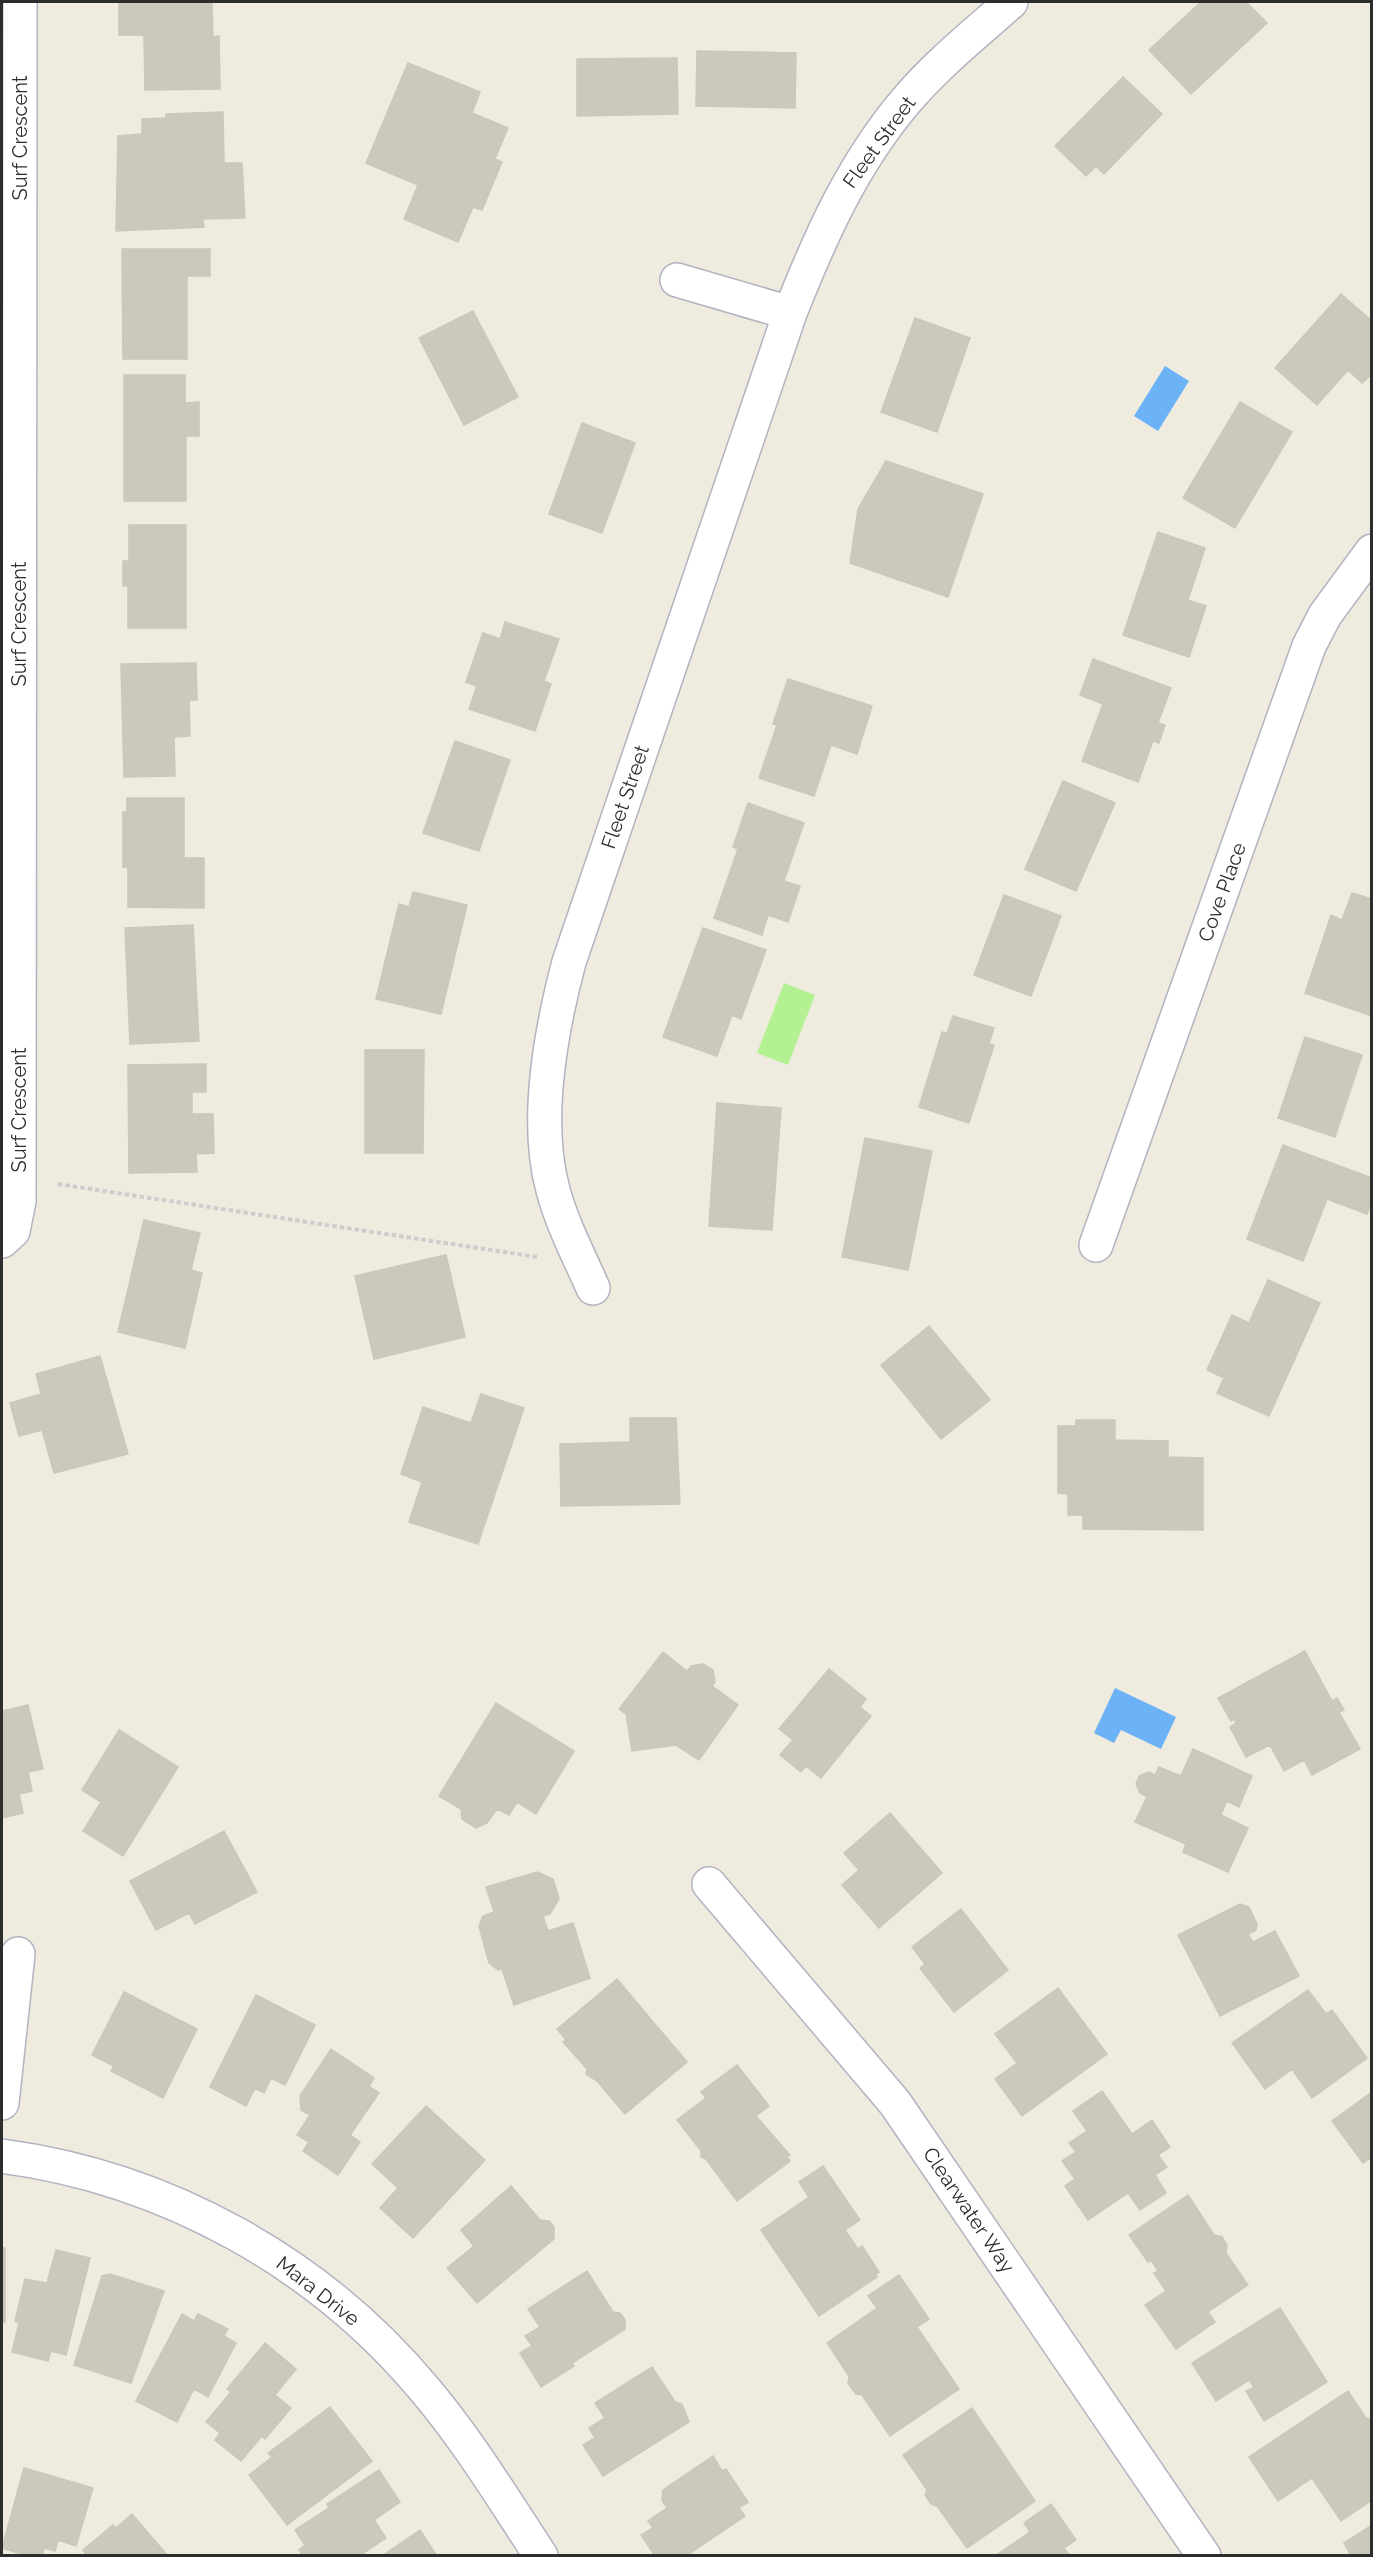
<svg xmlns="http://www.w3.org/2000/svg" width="1373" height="2557" font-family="Raleway,sans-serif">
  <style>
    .pitch { fill: #b3f193 }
    .water { fill: #6bb2f7 }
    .building { fill: #cbc9bc; stroke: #cbc8b7; stroke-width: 1.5 }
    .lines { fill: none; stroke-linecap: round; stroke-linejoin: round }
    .minor-casing { stroke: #b3b2c1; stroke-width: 36 }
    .path { stroke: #cdcdcd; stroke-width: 4; stroke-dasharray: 4.5 3; stroke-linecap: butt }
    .minor { stroke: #fff; stroke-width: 33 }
    .labels { text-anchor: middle; stroke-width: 6; stroke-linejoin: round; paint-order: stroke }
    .street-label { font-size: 20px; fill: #2d2d2d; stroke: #fff }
  </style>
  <rect width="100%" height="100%" fill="#efebde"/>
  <!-- pitch -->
  <path class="pitch" d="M784,983L815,995L788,1065L757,1053Z"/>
  <!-- water -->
  <path class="water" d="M1165,366L1189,381L1158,431L1134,416Z
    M1115,1688L1176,1717L1161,1749L1121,1730L1114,1743L1094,1733Z"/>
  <!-- building -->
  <path class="building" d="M119,2H212L213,37L219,36L220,89L145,90L144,35H119Z
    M1201,2H1246L1267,23L1191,94L1149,50Z
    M697,51L796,53L795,108L696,106Z
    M677,58L678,114L577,116V59Z
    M408,63L480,92L472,113L508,128L495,159L502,162L482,210L473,207L458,242L404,219L418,185L366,163Z
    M1123,77L1162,114L1104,174L1096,166L1086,176L1055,146Z
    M223,112L224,163H242L245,218L203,219L204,227L116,231L118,136L142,134V119L166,118V114Z
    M122,249H210V276H187V359H123Z
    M1341,294L1372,321V374L1362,383L1348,370L1317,405L1275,368Z
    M473,311L518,397L464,425L419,338Z
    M915,318L970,338L937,432L881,412Z
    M124,375H185V403L199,402V436H186V501H124Z
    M1240,402L1292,432L1235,528L1183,498Z
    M582,423L635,443L602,533L549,514Z
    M886,461L983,494L948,597L850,563L858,509Z
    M129,525H186V628H128V586H123V561H129Z
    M1158,532L1205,548L1188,600L1206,606L1189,657L1123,635Z
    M505,622L559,639L544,681L551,684L535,731L469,709L477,686L466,682L483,633L500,639Z
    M1093,659L1171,688L1158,723L1165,725L1159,743L1153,741L1138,782L1082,761L1103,704L1080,695Z
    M196,663L197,700H189L190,736L174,737L175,776L124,777L121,664Z
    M788,679L872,706L857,754L831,745L814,796L759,778L777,725L773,724Z
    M455,741L510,760L479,851L423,833Z
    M1063,781L1115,803L1076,891L1025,869Z
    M127,798H184V858H204V908L128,907V867H123V812H127Z
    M748,803L804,823L784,881L800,886L788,922L768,915L762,935L714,918L738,849L733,847Z
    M413,892L467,905L441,1014L376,999L399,904L409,907Z
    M1352,893L1372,899V1016L1305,993L1331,915L1342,920Z
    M1004,895L1061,916L1031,996L974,975Z
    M193,925L199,1041L130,1044L125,928Z
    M703,928L766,950L741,1019L732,1015L717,1056L663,1037Z
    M953,1016L994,1028L989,1044L994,1045L969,1123L919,1107L942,1032L947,1033Z
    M1305,1037L1362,1055L1335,1137L1278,1118Z
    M365,1050H424L423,1153H365Z
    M206,1064V1092H192V1114H213L214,1153L196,1154L197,1172L129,1173L128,1065Z
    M717,1103L781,1108L772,1230L709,1226Z
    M865,1138L932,1151L908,1270L842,1257Z
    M1283,1145L1372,1178V1201L1367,1214L1327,1199L1303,1261L1247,1239Z
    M144,1220L200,1233L191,1270L202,1273L185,1348L118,1332Z
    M446,1255L465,1337L374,1359L355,1276Z
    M1268,1280L1320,1303L1269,1416L1217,1393L1224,1378L1207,1370L1232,1315L1249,1323Z
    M929,1326L990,1400L941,1439L881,1365Z
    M100,1356L128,1454L54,1473L42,1430L19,1436L10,1403L41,1394L36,1374Z
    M481,1394L524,1408L478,1544L409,1522L422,1482L401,1474L423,1407L471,1423Z
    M630,1418H676L680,1504L561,1506L560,1444L630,1442Z
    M1076,1420H1115V1440L1168,1441V1457L1203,1458V1530L1083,1529V1515H1068V1494L1058,1493V1426H1076Z
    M1305,1651L1332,1701L1337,1698L1344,1710L1339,1712L1360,1749L1312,1775L1304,1760L1284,1771L1270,1745L1246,1757L1230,1727L1236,1723L1235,1719L1231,1721L1218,1698Z
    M663,1652L687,1671L691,1666L703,1664L713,1670L715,1682L712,1686L738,1705L699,1760L676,1745L632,1751L626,1714L619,1709Z
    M829,1669L866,1699L860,1707L871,1716L821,1778L806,1766L801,1772L780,1755L793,1740L779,1729Z
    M496,1703L574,1751L536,1814L517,1802L509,1815L497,1809L487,1823L476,1828L462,1819L461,1809L439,1796Z
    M28,1705L43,1769L28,1772L32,1791L19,1794L23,1813L2,1818V1711Z
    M119,1730L178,1767L123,1856L83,1831L101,1802L82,1790Z
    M1193,1749L1252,1776L1239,1807L1227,1801L1221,1815L1248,1828L1228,1872L1183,1852L1186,1844L1135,1822L1147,1797L1140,1793L1136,1784L1139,1776L1149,1772L1155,1775L1159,1767L1181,1776Z
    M890,1813L942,1873L879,1928L842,1885L859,1870L844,1853Z
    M224,1831L257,1892L195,1924L189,1913L156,1930L130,1881Z
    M537,1872L553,1879L559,1899L550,1914L543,1916L548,1931L573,1923L590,1978L514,2005L502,1969L498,1970L489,1963L479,1926L483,1916L494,1912L486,1887Z
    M1240,1904L1249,1907L1257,1924L1256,1930L1248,1934L1253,1942L1275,1931L1299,1976L1220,2016L1178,1935Z
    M961,1909L1008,1970L954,2012L920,1968L925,1964L912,1947Z
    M617,1979L687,2062L625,2114L597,2081L586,2074L587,2069L563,2042L566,2040L557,2029Z
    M1058,1988L1107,2054L1022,2116L995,2079L1017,2063L995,2034Z
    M1308,1990L1326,2014L1332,2010L1367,2058L1312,2098L1292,2069L1265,2089L1232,2043Z
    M124,1992L197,2029L163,2098L111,2071L114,2066L92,2055Z
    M256,1995L315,2025L285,2085L271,2078L264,2093L255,2088L246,2106L210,2087Z
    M331,2049L374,2078L369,2086L379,2093L350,2135L360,2142L338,2175L303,2151L309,2142L297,2135L310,2115L301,2110L300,2096Z
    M737,2065L769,2106L756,2116L790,2155L787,2157L790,2161L737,2201L706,2159L701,2157V2151L677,2120L706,2098L701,2092Z
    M1102,2091L1132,2134L1152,2120L1170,2147L1158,2155L1167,2167L1155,2175L1166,2193L1140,2210L1128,2193L1088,2220L1065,2186L1075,2179L1062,2161L1076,2152L1069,2143L1087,2131L1073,2111Z
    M1372,2092V2161L1370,2158L1363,2163L1332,2121Z
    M426,2106L485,2160L413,2238L380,2208L398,2188L372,2164Z
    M823,2166L860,2220L845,2230L858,2249L862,2246L879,2272L876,2274L877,2277L819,2316L761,2230L809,2197L799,2182Z
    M511,2186L540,2220L549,2221L554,2227V2239L477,2303L447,2268L474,2246L461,2230Z
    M1188,2195L1214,2235L1222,2237L1227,2245L1226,2253L1248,2285L1208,2312L1215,2322L1176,2349L1145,2305L1166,2291L1154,2273L1158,2271L1152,2261L1148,2262L1129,2235Z
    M2,2248H5V2322H2Z
    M56,2250L90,2258L66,2355L51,2351L48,2361L12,2352L19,2323L15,2321L25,2279L47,2283Z
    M587,2271L613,2312L620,2313L625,2320V2329L572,2363L574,2366L541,2387L520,2353L532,2346L525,2336L540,2327L528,2309Z
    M110,2274L164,2291L131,2383L74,2365L102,2276Z
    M899,2275L929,2319L917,2327L959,2389L890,2436L862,2395L856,2394L848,2383L849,2376L827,2343L877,2308L868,2296Z
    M1280,2308L1327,2382L1264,2421L1246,2391L1254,2387L1249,2380L1216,2401L1192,2363Z
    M182,2314L194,2321L198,2314L228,2329L224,2336L236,2343L208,2397L194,2389L177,2422L136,2401Z
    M265,2343L296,2369L275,2395L291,2408L265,2439L262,2436L241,2461L215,2440L220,2433L206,2422L231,2392L227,2389Z
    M652,2367L675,2402L682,2404L689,2422L603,2476L583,2445L595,2438L589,2428L605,2418L595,2403Z
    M1348,2391L1366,2418L1372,2420V2500L1341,2521L1312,2478L1278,2501L1249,2457Z
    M330,2407L372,2461L287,2525L249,2475L272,2457L268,2453Z
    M972,2408L1035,2501L967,2548L937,2506L931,2504L925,2495L927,2490L903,2455Z
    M713,2456L722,2471L726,2469L748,2502L739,2508L745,2516L686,2556H655L641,2535L653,2528L648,2521L667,2508L662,2500L663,2490Z
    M24,2468L93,2488L76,2546L58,2540L55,2551L44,2548L42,2556H28L2,2548Z
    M379,2470L400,2502L374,2520L386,2538L359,2556H303L299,2550L305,2545L295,2530L329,2508L327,2504Z
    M1051,2504L1076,2540L1064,2548L1070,2556H995L1030,2532L1024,2523Z
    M132,2514L168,2556H87L83,2550L113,2525L116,2528Z
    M1372,2525V2556H1351L1344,2543Z
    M420,2530L437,2556H382Z"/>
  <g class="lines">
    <!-- minor casing -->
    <g class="minor-casing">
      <path id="minor" d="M677,280L790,313
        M2,1241L13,1231L19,1201L20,2
        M1096,1245L1309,646L1325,615L1372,551
        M593,1288C579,1256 562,1224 553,1190C534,1121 551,1030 569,962L790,313C820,237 852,165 905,102C936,65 975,34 1011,2
        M709,1884L895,2103L1204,2556
        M2,2103L18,1954
        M2,2156C167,2178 320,2263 426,2391C469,2442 504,2500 541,2556"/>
    </g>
    <!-- path -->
    <path class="path" d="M58,1184L537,1257"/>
    <!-- minor -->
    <use href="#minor" class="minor"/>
  </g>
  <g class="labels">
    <!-- street labels -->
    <g class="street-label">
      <text transform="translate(20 138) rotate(-90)" y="7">Surf Crescent</text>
      <text transform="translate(879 142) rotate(-54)" y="7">Fleet Street</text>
      <text transform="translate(19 624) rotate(-90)" y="7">Surf Crescent</text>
      <text transform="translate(625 797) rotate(-71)" y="7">Fleet Street</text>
      <text transform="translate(1222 892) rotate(-70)" y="7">Cove Place</text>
      <text transform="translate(19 1110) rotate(-90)" y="7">Surf Crescent</text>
      <text transform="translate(969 2210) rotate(56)" y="7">Clearwater Way</text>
      <text transform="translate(318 2291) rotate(38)" y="7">Mara Drive</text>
    </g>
  </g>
  <!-- border -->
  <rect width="1373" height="2557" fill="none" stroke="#2d2d2d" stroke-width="6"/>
</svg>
